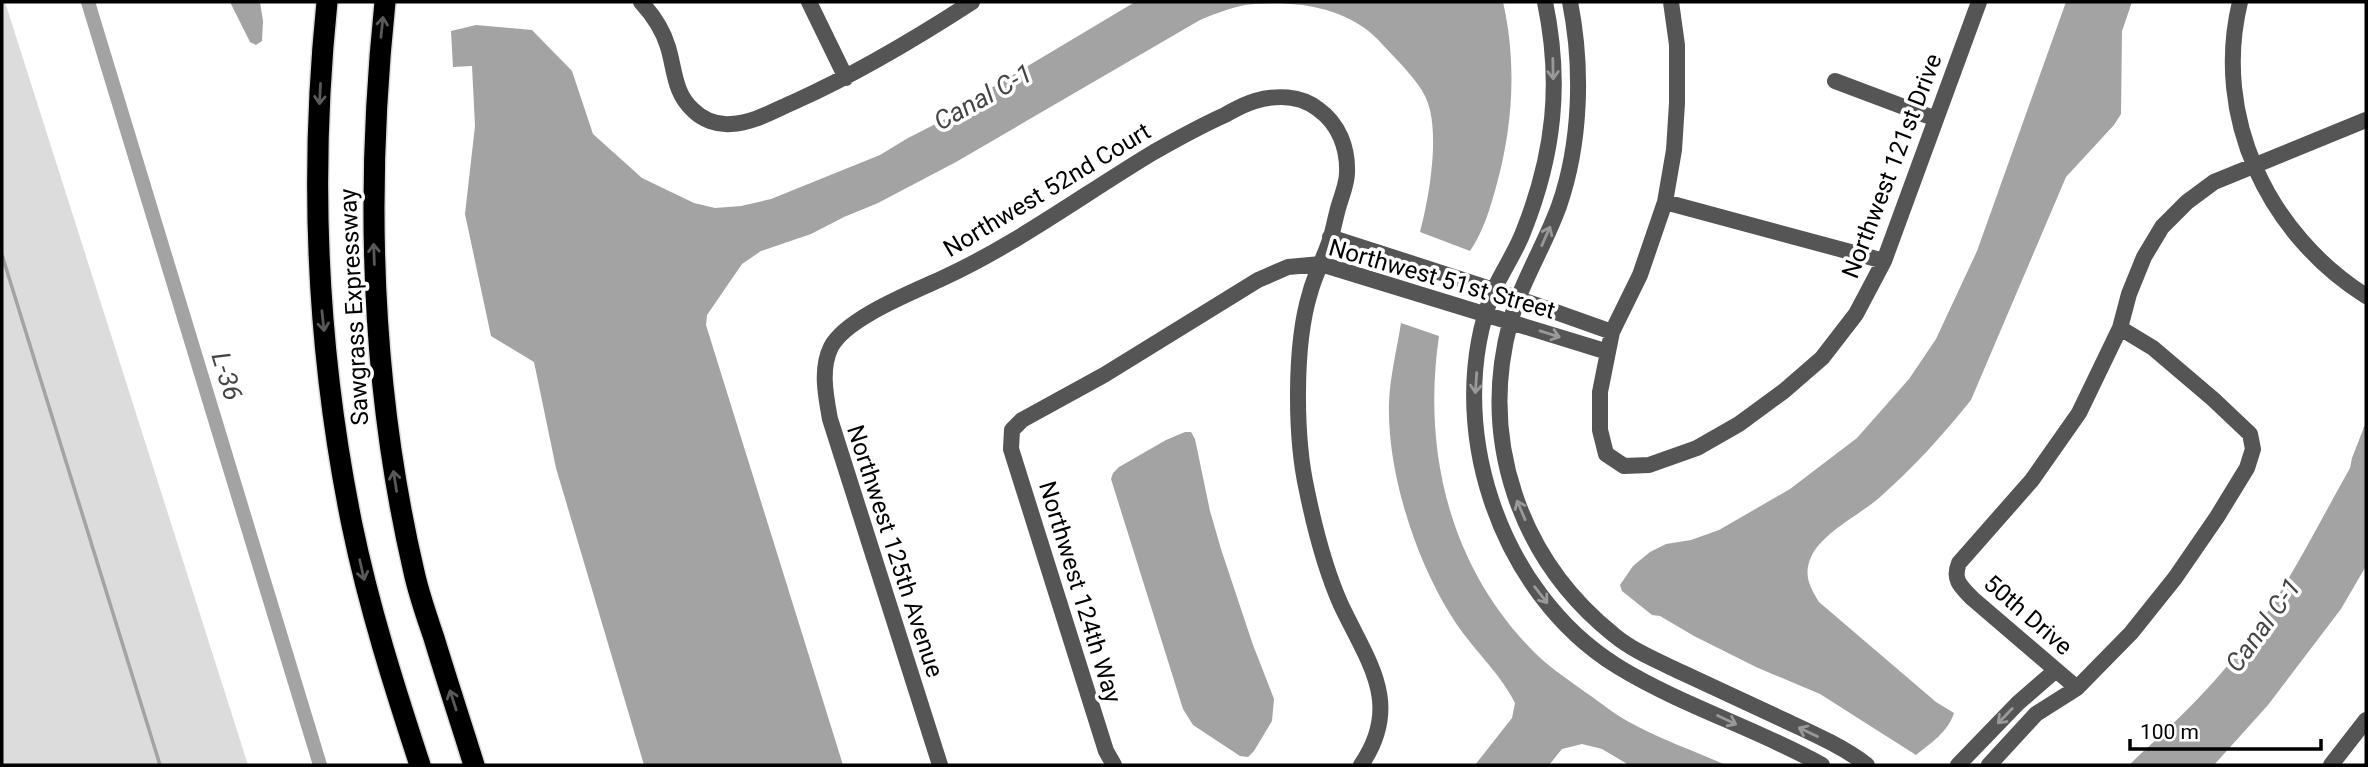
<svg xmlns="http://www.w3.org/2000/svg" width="2368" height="767" font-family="Roboto,sans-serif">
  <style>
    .green { fill: #dcdcdc }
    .water { fill: #a3a3a3 }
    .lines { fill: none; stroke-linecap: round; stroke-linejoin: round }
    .stream { stroke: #a3a3a3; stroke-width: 3.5 }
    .canal { stroke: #a3a3a3; stroke-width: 14 }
    .highway-casing { stroke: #dbdbdb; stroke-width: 24 }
    .minor { stroke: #555; stroke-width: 16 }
    .highway { stroke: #000; stroke-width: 21 }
    .oneway { stroke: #595959 }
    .oneway2 { stroke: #999 }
    .labels { text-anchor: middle; stroke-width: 7; stroke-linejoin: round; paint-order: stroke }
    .street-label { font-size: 24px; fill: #000; stroke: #fff }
    .water-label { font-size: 26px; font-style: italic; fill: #444; stroke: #fff }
  </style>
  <rect width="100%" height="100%" fill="#fff"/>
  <!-- green -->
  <path class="green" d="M2,2H5L248,765H2Z"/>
  <!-- water -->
  <path class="water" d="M230,2H260L263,21L262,41L256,45L250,42Z
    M1135,2H1503C1517,63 1513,127 1496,187C1490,209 1483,232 1470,251L1420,232C1429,198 1438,144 1430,110C1426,91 1411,75 1398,61C1389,52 1381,42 1372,34C1338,5 1289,0 1245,5C1230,8 1214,14 1200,20L956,162L878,203L844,217L811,234L761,251L742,264L707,315L706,325L843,765H644L556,468L534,362L491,336L465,214L475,126L472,66L453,67L451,31L476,25L532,30L572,71L593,134L642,178L694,203L715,208L741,206L771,199L880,155L908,138L959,112L991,88Z
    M2066,2H2132L2122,31L2121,114L2114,125L2066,177L1971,400C1944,434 1912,469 1879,498C1859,515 1822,533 1811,557C1803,575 1810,587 1819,602L1936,702L1954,713C1948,732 1931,743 1916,755L1820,694L1756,667L1694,636L1660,616L1652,615L1622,591L1620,585L1633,566L1650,552L1666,544L1691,540L1719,530L1790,489L1857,438L1909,379L1936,339L1977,251Z
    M1401,323L1439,336C1422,452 1450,568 1535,653C1550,668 1569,680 1585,692C1600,702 1614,714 1629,722C1660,739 1694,751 1726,765H1629L1602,749L1582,744L1562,749L1549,765H1475L1512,718L1515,703C1499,671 1471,648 1452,617C1415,559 1387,471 1389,403C1390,376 1397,349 1401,323Z
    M2366,422V566L2341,609L2268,705L2214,765H2129C2161,735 2194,705 2223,671C2276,611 2311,537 2350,468L2352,458Z
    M1185,432H1191L1195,439L1210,511L1221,549L1253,645L1274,699L1272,721L1254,751L1248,757L1240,756L1193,725L1183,709L1111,479L1113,473L1119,467L1166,440Z"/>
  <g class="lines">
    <!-- stream -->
    <path class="stream" d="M2,255L160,765"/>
    <!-- canal -->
    <path class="canal" d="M88,2L320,765"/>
    <!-- highway casing -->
    <g class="highway-casing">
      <path id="highway" d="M327,2C309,177 317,353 352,525C369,607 394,686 420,765
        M385,2C365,194 370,383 414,572C419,595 427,617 434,638C447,681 461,723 474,765"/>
    </g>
    <!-- minor -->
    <path class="minor" d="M641,2C653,15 663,30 668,47C675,70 674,93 693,110C703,120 717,125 731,124C754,123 775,110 796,101C858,73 915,39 972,2
      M809,2L846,78
      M1545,2C1562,83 1554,154 1524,230C1516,252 1502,271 1493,292C1442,422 1498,592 1617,666C1682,706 1756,728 1822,765
      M1570,2C1583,67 1581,143 1559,206C1545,245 1521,282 1510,323C1479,440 1519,559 1614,635C1633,651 1660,662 1683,673C1717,689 1750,704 1784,720C1812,733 1842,746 1867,765
      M1671,2L1677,45V103L1674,150L1665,202L1640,275L1612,332L1600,392V430L1606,454L1624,466L1649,465L1697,448L1739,424L1784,391L1822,358L1856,314L1884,261L1979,2
      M2240,2C2212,117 2268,234 2366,296
      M1835,81L1936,119
      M1665,202L1884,261
      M1330,237L1494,290L1612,332
      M2077,688L1973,599C1961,587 1952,580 1959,563L2032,480L2079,413L2120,328L2129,294L2144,257L2162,227L2187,202L2214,182L2366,120
      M940,765L830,419C826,397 820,369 831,347C846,318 913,292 943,278C1017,244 1084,194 1154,152C1177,139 1200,126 1225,115C1234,110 1244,104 1255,101C1276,95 1300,95 1318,109C1339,124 1348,148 1347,173C1347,183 1342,195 1339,205C1336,215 1334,226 1331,237C1325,256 1315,274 1310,293C1294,345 1295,438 1307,491C1315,530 1325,569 1341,605C1368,662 1403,704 1361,765
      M1114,765L1106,751L1011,449L1012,430L1022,420L1104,375L1258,280L1288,267L1321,264L1608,352
      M1958,765L2018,703L2056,670
      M1989,765L2036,714L2077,688L2131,633L2175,578L2217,517L2247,468L2253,449L2250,434L2213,399L2153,348L2120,328
      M2331,765L2366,720"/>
    <!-- highway -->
    <use href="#highway" class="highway"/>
  </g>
  <!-- one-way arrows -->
  <defs><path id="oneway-shaft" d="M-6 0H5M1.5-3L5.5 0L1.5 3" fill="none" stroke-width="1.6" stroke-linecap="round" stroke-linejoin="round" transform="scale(1.75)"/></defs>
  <g class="oneway">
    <use href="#oneway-shaft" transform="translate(382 27) rotate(-84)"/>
    <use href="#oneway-shaft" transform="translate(320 94) rotate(93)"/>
    <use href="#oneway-shaft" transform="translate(374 254) rotate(-92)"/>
    <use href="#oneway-shaft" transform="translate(323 321) rotate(84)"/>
    <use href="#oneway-shaft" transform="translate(395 481) rotate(-99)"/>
    <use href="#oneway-shaft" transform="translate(362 570) rotate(77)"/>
    <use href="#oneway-shaft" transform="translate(453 700) rotate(-108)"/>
  </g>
  <g class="oneway2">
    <use href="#oneway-shaft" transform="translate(1553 69) rotate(89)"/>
    <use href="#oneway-shaft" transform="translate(1546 236) rotate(-66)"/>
    <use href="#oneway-shaft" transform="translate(1550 334) rotate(17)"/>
    <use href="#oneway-shaft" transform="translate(1476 383) rotate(94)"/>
    <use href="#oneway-shaft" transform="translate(1521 510) rotate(-113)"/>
    <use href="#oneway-shaft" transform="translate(1541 595) rotate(52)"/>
    <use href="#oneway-shaft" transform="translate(2005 716) rotate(134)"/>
    <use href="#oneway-shaft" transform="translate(1727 720) rotate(25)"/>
    <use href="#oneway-shaft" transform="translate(1808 732) rotate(-155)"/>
  </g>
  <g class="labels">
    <!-- street labels -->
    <g class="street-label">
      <text transform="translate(1892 166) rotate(-69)" y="8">Northwest 121st Drive</text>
      <text transform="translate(1047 190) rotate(-31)" y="8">Northwest 52nd Court</text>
      <text transform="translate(1442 279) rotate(16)" y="8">Northwest 51st Street</text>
      <text transform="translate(354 307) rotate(-93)" y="8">Sawgrass Expressway</text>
      <text transform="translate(895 551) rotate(72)" y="8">Northwest 125th Avenue</text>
      <text transform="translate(1080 592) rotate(73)" y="8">Northwest 124th Way</text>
      <text transform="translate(2028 615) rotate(41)" y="8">50th Drive</text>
    </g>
    <!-- water labels -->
    <g class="water-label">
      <text transform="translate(983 97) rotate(-29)" y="9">Canal C-1</text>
      <text transform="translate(227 376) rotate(73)" y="9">L-36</text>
      <text transform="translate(2263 625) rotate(-54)" y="9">Canal C-1</text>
    </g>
  </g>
  <!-- border -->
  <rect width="2368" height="767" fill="none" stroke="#000000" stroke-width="7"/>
  <!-- scale -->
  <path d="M2130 739v10h191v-10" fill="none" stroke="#000000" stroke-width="3.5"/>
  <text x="2140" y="739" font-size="21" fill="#000000" stroke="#ffffff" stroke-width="5" paint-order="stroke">100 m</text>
</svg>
